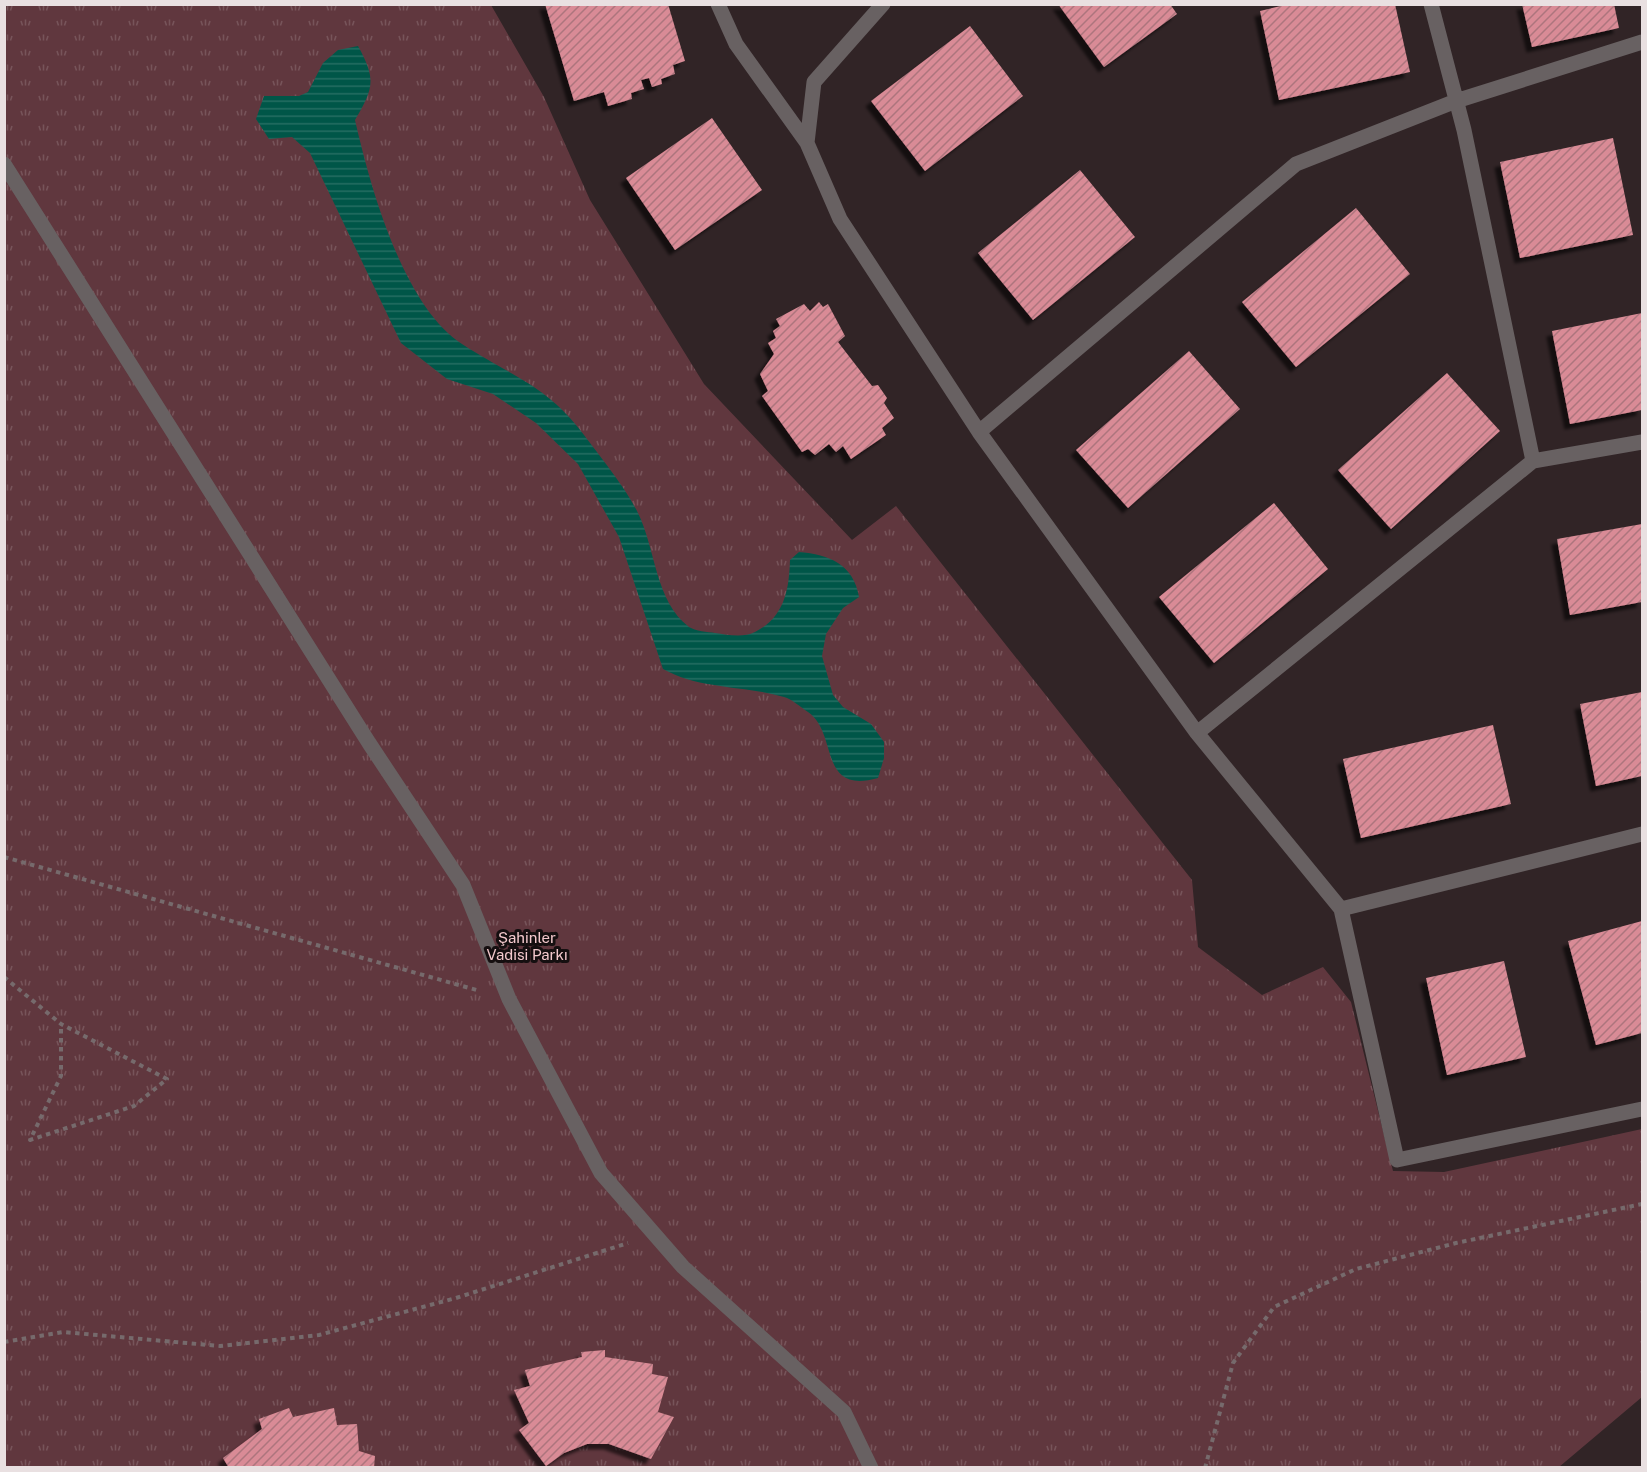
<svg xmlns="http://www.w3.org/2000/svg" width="1647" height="1472" font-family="'Public Sans',sans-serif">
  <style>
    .grass { fill: url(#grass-tufts) }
    .water { fill: url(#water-rules) }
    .building { fill: url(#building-hatch); filter: url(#shadow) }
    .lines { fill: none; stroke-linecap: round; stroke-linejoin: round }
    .path { stroke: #766a6c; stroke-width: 4; stroke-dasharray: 4.5 4.5; stroke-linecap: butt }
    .minor { stroke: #686162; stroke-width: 15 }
    .labels { text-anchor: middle; stroke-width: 6; stroke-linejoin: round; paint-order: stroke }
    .park-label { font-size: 15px; fill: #f4c9cd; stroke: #150f10 }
  </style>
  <defs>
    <pattern id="grass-tufts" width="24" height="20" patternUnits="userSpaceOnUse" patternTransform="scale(1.5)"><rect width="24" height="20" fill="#60373e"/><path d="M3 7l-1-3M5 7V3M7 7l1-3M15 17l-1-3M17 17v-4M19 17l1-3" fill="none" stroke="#77545a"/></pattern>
    <pattern id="water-rules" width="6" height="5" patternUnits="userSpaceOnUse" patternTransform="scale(1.5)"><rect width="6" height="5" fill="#005648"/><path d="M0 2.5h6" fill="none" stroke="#256e62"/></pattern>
    <pattern id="building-hatch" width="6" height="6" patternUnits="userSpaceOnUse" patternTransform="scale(1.5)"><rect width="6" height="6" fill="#d98b96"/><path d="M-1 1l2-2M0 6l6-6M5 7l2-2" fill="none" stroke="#ad757d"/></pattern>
    <filter id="shadow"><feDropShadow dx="-5.5" dy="5.5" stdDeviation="1.5" flood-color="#0009"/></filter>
  </defs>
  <rect width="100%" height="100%" fill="#312426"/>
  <!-- grass -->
  <path class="grass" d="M5,5H491L544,97L590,200L704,384L852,540L896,506L1192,880L1198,947L1262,995L1323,967L1351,1002L1393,1171L1444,1172L1642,1129V1397L1559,1467L5,1468Z"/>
  <!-- water -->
  <path class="water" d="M358,46C377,80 373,89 355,120C370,186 403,306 462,344C511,376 547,385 584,435C601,458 626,488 638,513C656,550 655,601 689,627C695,631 708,632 715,633C728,635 743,638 755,632C785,617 789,589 790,560L799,552C829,554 854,565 859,597L843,608L826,634L822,656L833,695L843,707L871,724L884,742V758L878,778C817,795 839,733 808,712C800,707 792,699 784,697C743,685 701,690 663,669L619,537L578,464L536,423L493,394L447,379L401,343L310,153L292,137L269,139L256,119L264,96H299L308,92L323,63L338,50Z"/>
  <!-- building -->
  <path class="building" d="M545,4H668L685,61L673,65L675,74L661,79L662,84L652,87L649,78L641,80L644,89L631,93L632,99L608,106L604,92L574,101Z
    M1058,4H1170L1177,14L1104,67Z
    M1289,4H1395L1410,72L1279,100L1260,11Z
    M1522,4H1614L1619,28L1532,47Z
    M970,26L1023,96L925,171L871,101Z
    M712,118L762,190L675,250L626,178Z
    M1613,138L1633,235L1520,258L1500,162Z
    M1080,170L1135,237L1033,320L978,253Z
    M1356,208L1410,274L1296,367L1242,302Z
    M819,302L823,307L828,304L845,336L838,342L872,386L878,385L887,398L884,403L894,418L882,428L886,435L851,459L843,446L836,452L829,444L815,455L808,449L802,452L762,396L768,391L760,374L774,354L768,343L776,338L773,331L780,326L776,319L804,304L810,311Z
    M1642,313V410L1570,424L1552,331Z
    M1189,351L1240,409L1128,508L1076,450Z
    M1447,373L1500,431L1391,529L1338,470Z
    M1274,503L1328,569L1214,663L1159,597Z
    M1642,524V602L1570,615L1557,539Z
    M1642,692V776L1596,786L1580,704Z
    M1493,725L1511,804L1361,838L1343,759Z
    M1642,921V1033L1596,1045L1568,941Z
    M1504,961L1526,1057L1447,1075L1426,978Z
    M605,1350V1357L653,1364L652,1374L668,1377L658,1412L674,1417L651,1459L609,1444H587L564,1453L546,1466L519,1430L529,1423L514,1390L530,1386L525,1370L582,1357L581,1352Z
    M289,1408L293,1417L334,1408L337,1425L357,1424L359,1451L375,1456L374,1468H229L223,1458L262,1429L259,1419Z"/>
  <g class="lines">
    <!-- path -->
    <path class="path" d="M4,857L480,991
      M4,977L61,1024L167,1079L134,1106L30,1140L61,1076V1024
      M4,1342L63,1332L220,1346L319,1335L456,1298L628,1243
      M1205,1468L1233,1363L1274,1307L1356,1269L1456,1243L1642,1204"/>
    <!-- minor -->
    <path class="minor" d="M718,4L736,44L807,143
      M883,4L814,82L807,143L840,219L979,432L1197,733L1341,909L1642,834
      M1431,4L1464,130L1533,461
      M4,164L369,743L463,885L509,999L601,1173L683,1267L844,1412L871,1468
      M979,432L1296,164L1456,101L1642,42
      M1197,733L1533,461L1642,442
      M1341,909L1397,1160L1642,1109"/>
  </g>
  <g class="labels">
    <!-- park labels -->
    <g class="park-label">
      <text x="527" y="943">Şahinler<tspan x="527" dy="17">Vadisi Parkı</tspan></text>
    </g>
  </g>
  <!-- border -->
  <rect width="1647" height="1472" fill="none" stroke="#e9e0e1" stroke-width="12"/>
</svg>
